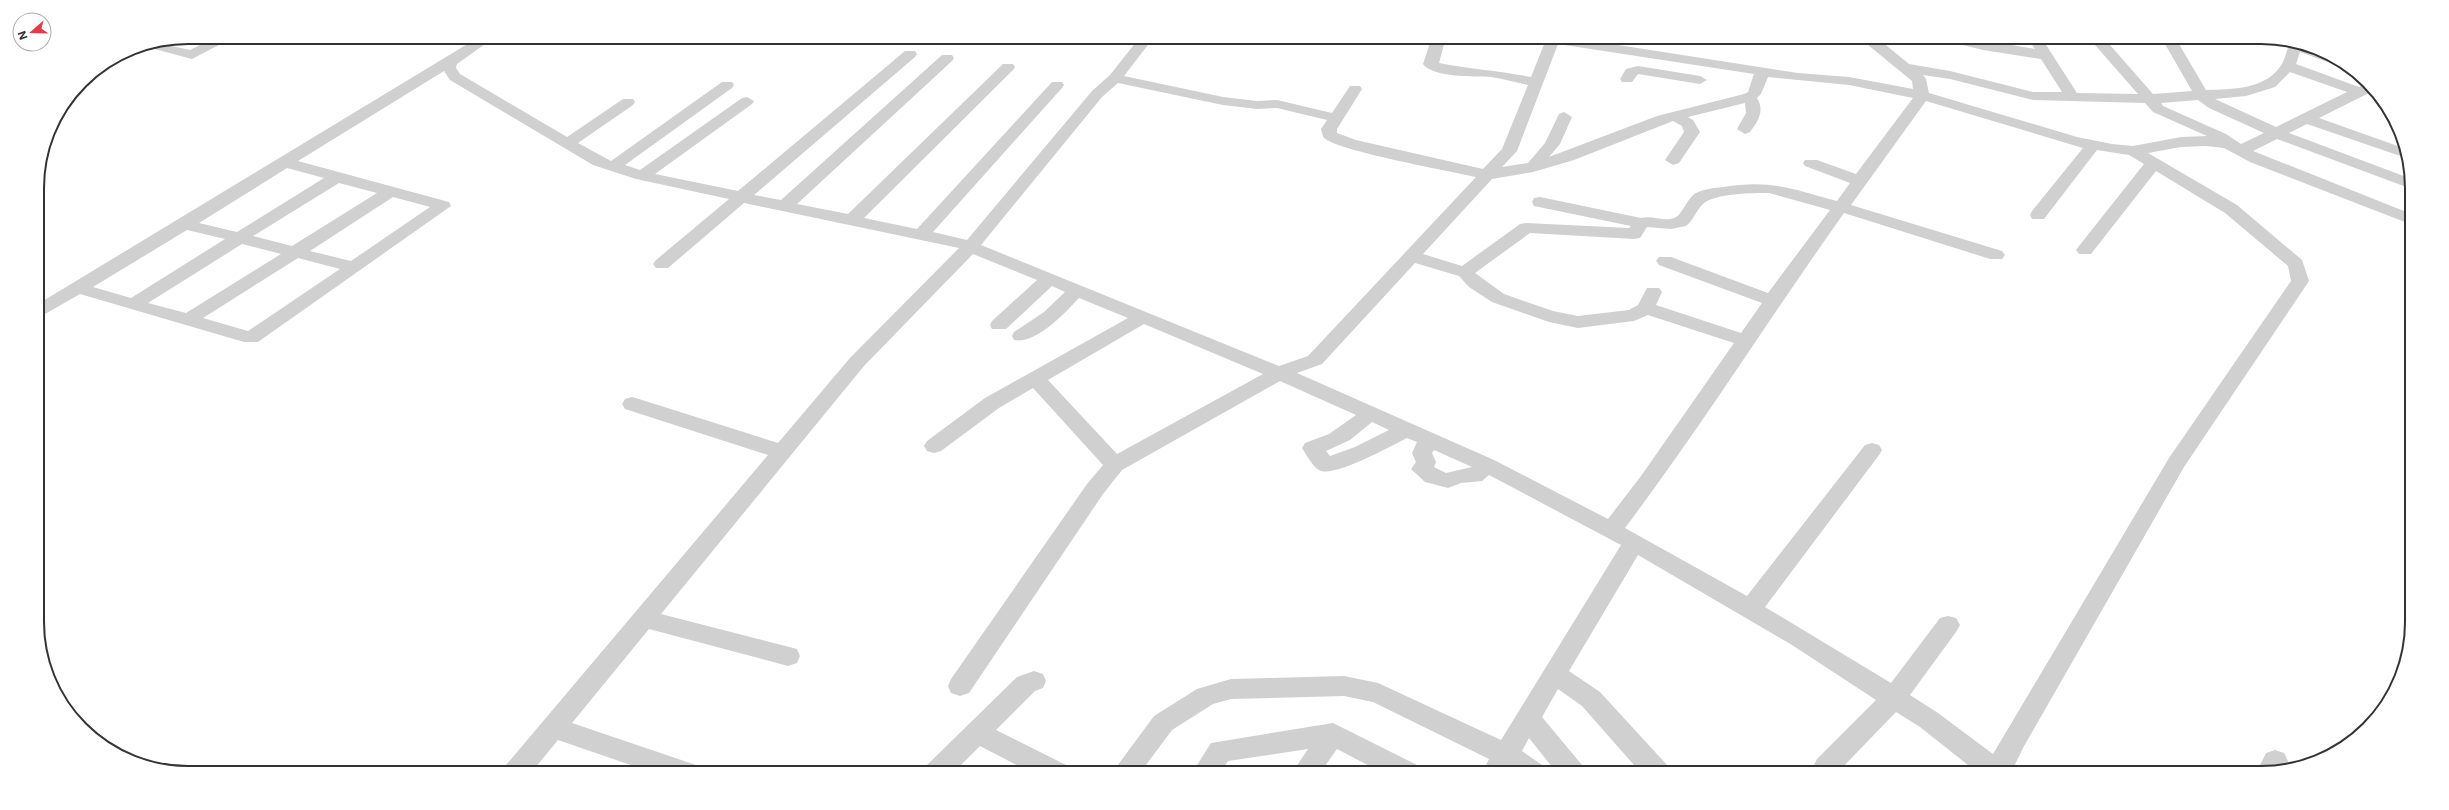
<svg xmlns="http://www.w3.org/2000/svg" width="2449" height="810" font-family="Inter,sans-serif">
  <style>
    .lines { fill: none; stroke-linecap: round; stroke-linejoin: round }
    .minor { fill: #d0d0d0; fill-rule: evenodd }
    .rim { fill: none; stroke: #333; stroke-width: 2 }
  </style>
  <rect width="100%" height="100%" fill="#fff"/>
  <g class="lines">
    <!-- minor -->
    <path class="minor" d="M216,37H234L192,59L143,46L158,43L190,50Z
      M479,37H495L457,64L456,68L460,74L567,137L623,99H633L635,102L633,105L578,143L611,161L722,82H732L734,85L732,88L625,165L640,170L742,98L747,97L754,101L752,104L655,174L738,191L905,51H915L917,54L915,57L754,195L781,200L942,55H952L954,58L952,61L797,204L848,214L1003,64H1013L1015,67L1013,70L864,218L917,229L1052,82H1062L1064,85L1062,88L933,232L967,240L1092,91L1110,75L1140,37H1154L1124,76L1223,97L1257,101L1277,100L1332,113L1350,86H1360L1362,89L1337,129V133L1356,140L1483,169L1502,149L1528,85C1516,82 1503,79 1491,77C1475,76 1433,78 1423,64L1432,37H1446L1439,63C1470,69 1500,71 1531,77L1545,42L1535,40L1533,37H1567L1798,73L1849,77L1913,89L1912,81L1862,40V37H1876L1909,64L1950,71L2033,92H2062L2041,59L1983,50L1942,40L1940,37H1964L2035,49L2027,37H2041L2077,93L2138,94L2088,37H2103L2153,94L2192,91L2161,37H2261L2276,39L2270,42L2179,44L2206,90C2232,89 2266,90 2282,64C2286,57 2287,48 2291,41L2300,42L2345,62L2350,67H2341L2300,52L2296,64L2359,87L2368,83L2375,90L2319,118L2406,149L2409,159L2307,124L2289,133L2409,178V188L2277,139L2253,151L2409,213L2410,224L2250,162L2224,148L2206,146L2181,147L2148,153L2237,205L2302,260L2309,281L2184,467L2023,748L2011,773H1978L1920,727L1896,712L1837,773H1816L1813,767L1817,759L1876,700L1792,645L1638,555L1569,671L1600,692L1667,765L1671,773H1641L1582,706L1558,689L1542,717L1582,765L1586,773H1557L1529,738L1522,751L1542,765L1546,773H1482L1489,759L1373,702L1344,696L1231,699L1213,704L1172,730L1140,773H1112L1154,716L1197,689L1231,679L1344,676L1378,683L1501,740L1621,545L1489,475L1482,481L1461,483L1448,488L1425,482L1411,469L1416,462L1412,453L1417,442L1407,438C1393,445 1332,479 1319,470C1312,466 1306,454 1302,448L1305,443L1329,434L1356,415L1280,381L1122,470L1103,494L969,693L960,696L951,693L948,686L951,679L1087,484L1103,465L1033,388L999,408L941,451L934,453L927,451L924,446L927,441L985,398L1128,318L1079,298C1066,312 1035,345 1014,340L1012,336L1014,332L1044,312L1065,292L1052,286L1006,329H992L990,325L992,321L1037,280L973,254L864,366L661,614L797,649L800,656L797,663L788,666L649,629L572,723L696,765L700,773H654L558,740L531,773H502L506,765L768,455L625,409L622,404L625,399L632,397L639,399L778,443L850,358L959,248L744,203L668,268H656L653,264L656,260L729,199L636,179L593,165L450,80L444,71L298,161L449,202L451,206L258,342H244L80,294L38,318V304ZM1558,44L1754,74L1748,92L1744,94L1657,116L1549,157L1560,144L1572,117L1564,112L1559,114L1545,143L1528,163L1502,167L1517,151ZM2290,72L2347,92L2276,127L2215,99L2246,96L2275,87ZM1923,75L1950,79L2033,100L2145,103L2153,112L2207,136L2181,137L2133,146L2112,144L2077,137L1929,93L1926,79ZM1768,77L1849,85L1913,98L1856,174L1817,160H1805L1803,163L1805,166L1850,183L1837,201C1792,189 1771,179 1723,187C1714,188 1704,189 1696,193C1687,198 1682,216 1674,218C1664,222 1652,215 1641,218L1540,197L1534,198L1532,202L1534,206L1631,226L1629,228L1526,223L1520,224L1462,266L1423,254L1492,179L1533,172L1574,160L1673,121L1682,126L1684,132L1665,160L1673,165L1679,163L1700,132L1693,120L1688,117L1745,103L1746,113L1737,129L1745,134L1750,132C1758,121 1765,111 1757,98L1761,94ZM1118,83L1223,105L1257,109L1277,108L1327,120L1321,129C1322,132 1322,135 1324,138C1338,151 1450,171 1476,177L1308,356L1279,366L981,245L1102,97ZM2198,100L2209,108L2264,133L2241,144L2226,134L2163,106L2161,103ZM1926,101L2083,148L2032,211L2030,215L2032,219H2044L2097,150L2129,155L2144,164L2079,246L2076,250L2079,254H2091L2156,171L2225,213L2288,266L2291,281L2169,458L1993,754L1938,713L1910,695L1956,632L1960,625L1956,618L1948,616L1940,618L1891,683L1765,607L1879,455L1882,450L1879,445L1872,443L1865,445L1747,596L1625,528C1702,426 1770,317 1844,213L1990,259H2002L2005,255L2002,251L1851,205ZM287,168L324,178L237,232L199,223ZM339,183L377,193L292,246L253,236ZM1769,193L1830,210L1768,293L1671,257H1659L1656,261L1659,265L1762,303L1741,333L1656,305L1662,292L1659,288H1647L1638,305L1629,310L1578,316L1553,311L1504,294L1475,273L1530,233L1634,239L1640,238L1647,227L1671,229L1686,226C1694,220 1696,210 1703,204C1715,193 1753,193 1769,193ZM393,197L430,207L351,261L310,251ZM187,230L225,239L131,298L93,287ZM242,244L281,254L186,313L148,303ZM298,258L340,269L248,331L203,318ZM1415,263L1459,276L1469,287L1492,302L1549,322L1578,328L1634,321L1648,315L1734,343L1641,476L1608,519L1494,460L1297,373L1322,364ZM1144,324L1263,374L1117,454L1048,380ZM1372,422L1389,430L1355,447L1330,456L1326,451L1350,440ZM1434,450L1472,467L1446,473L1434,467L1436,462L1432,453Z
      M1038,37H1062L1064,40L1057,44L1040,40Z
      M138,47L134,53H124Z
      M1638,66L1700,76L1707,80L1700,84L1638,74L1632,82H1622L1620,79L1626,69Z
      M1034,671L1043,674L1046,681L1043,688L1035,691L996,730L1066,765L1070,773H1032L980,746L953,773H923L927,765L1017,677Z
      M1333,723L1417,765L1421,773H1383L1337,749L1320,773H1292L1308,749L1228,761L1220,773H1192L1211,743Z
      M2275,750L2284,753L2288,761L2284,770L2256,773L2266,753Z"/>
  </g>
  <!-- crop -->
  <path d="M0 0H2449V810H0ZM188 44H2261A144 144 0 0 1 2405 188V622A144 144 0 0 1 2261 766H188A144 144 0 0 1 44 622V188A144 144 0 0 1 188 44Z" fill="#fff" fill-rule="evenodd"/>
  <path class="rim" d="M188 44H2261A144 144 0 0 1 2405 188V622A144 144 0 0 1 2261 766H188A144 144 0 0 1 44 622V188A144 144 0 0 1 188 44Z"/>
  <!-- north arrow -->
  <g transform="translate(32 32) rotate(250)"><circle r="19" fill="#ffffff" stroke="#adadad"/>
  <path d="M0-3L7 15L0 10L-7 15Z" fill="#e63946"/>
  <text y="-6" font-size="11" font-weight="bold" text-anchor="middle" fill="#333333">N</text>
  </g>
</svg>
